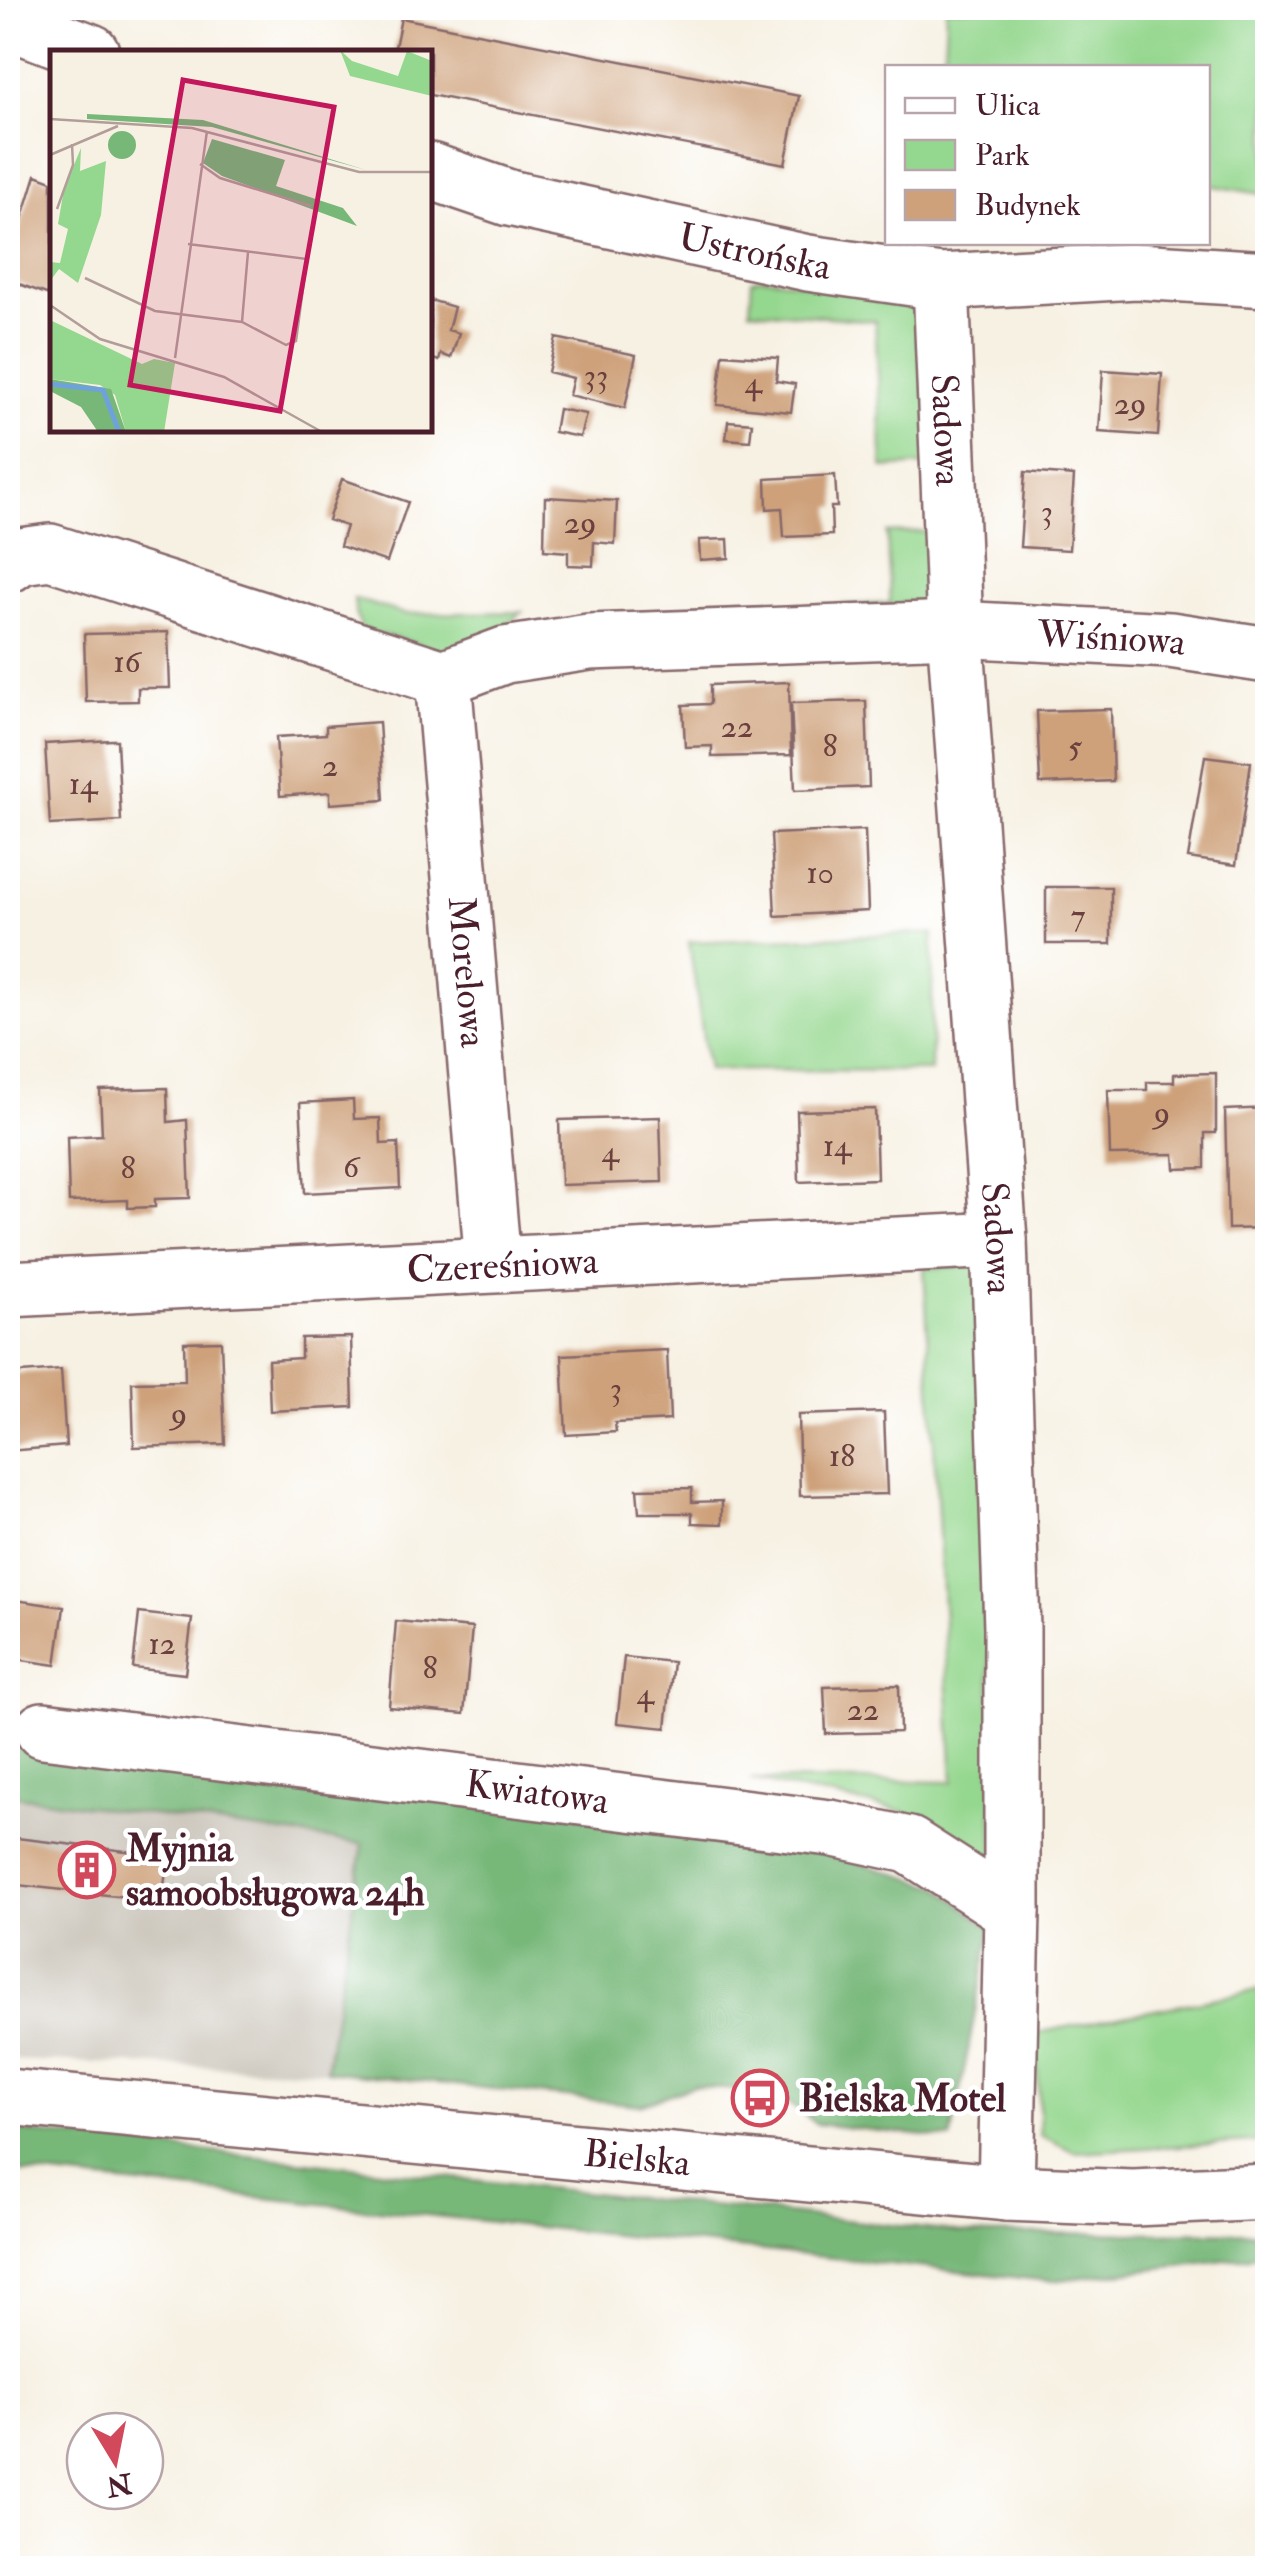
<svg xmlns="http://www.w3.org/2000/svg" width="1275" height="2576" font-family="'IM FELL Double Pica',serif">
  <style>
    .industrial { fill: #c9c3b8 }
    .green { fill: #94d78e; stroke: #6f7b5c; stroke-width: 2.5 }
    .forest { fill: #77b879; stroke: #606c52; stroke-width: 2.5 }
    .building { fill: #cea17a }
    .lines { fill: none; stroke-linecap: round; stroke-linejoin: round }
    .minor-casing { stroke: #87686b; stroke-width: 60 }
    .minor { stroke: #fff; stroke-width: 55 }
    .labels { text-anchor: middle; stroke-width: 9; stroke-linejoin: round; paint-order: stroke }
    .number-label { font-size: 32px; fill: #6b403f }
    .street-label { font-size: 38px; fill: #4a1f2b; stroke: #fff }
    .poi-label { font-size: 38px; font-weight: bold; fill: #4a1f2b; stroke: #fff; text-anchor: start }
    .inset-river { fill: none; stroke: #6fa2db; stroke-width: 5 }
    .inset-road { fill: none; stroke: #b29d99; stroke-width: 2.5 }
    .view { fill: #c2185b; fill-opacity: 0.15; stroke: #c2185b; stroke-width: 5 }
    .inset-edge { fill: none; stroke: #4a1f2b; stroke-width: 5 }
  </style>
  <rect width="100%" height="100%" fill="#fff"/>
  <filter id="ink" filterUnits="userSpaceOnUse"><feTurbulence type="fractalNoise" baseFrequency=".01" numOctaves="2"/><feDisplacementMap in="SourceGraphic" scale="20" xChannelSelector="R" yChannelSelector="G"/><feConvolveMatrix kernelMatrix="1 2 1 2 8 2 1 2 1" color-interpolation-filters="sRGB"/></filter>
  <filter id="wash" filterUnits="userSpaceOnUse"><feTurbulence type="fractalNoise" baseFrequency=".0048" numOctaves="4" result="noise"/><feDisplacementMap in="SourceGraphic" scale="40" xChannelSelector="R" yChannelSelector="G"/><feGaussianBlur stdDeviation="2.25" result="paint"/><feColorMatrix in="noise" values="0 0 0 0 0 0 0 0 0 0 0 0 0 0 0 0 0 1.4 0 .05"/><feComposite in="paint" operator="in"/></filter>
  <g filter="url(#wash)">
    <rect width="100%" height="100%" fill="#f7f1e3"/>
    <!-- industrial -->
    <path class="industrial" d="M8,1795L363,1844L326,2071L8,2060Z"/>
    <!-- green -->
    <path class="green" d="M946,8H1267V195L1208,185V68L944,67Z
      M761,277L924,301L935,464L883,468L875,321L750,310L752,280Z
      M937,531L929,600L919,603L773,615V607L890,603L887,533Z
      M354,599L405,614L522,612L490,639L448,652L363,630L356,616Z
      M933,933L931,1071L708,1070L689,942Z
      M981,1265L994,1871L906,1812L750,1780L953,1782L924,1268Z
      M1259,1990L1267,2023V2141L1075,2152L1040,2135L1036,2033Z"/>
    <!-- forest -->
    <path class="forest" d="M8,1740L373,1786L821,1851L940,1887L991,1929L951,2139L817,2124L775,2094L693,2086L640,2105L326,2071L363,1844L8,1795Z
      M8,2130L973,2234L1267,2232V2255L1051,2281L8,2171Z"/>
    <g id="blocks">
      <!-- building -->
      <path class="building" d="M401,18L799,96L785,164L430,95V52H394Z
        M36,175L52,181V296L8,280V265Z
        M430,300L454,307L448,330L459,333L451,358L441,354L439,361L430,358Z
        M556,338L636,355L625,408L569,395L573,378L548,372Z
        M723,354L778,358L776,381L795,384L791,412L717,405Z
        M1103,370L1162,374L1158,436L1099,432Z
        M558,409L586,414L580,437L554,432Z
        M728,421L752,423L750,441L726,439Z
        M1025,472L1074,476L1069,550L1020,547Z
        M835,475L837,507H831L832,535L784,537L782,508L767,509L766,479Z
        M342,479L408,502L387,562L340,546L346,526L328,520Z
        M545,497L617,501L615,544L594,542L593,566L568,565V552L544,550Z
        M728,539L729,558L700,560L699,540Z
        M168,632L170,688H138V701L86,702L84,634Z
        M789,682L791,755L712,757V746L685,747L683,705L710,704V685Z
        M866,701L869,787L795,790L791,703Z
        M1111,709L1113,781L1040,784L1037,711Z
        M379,722L384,800L330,804V792L280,796L276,737L326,734V726Z
        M112,740H117L121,821L50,825L45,744Z
        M1205,756L1251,762L1236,865L1188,858Z
        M865,830L868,911L775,916L771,834Z
        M1046,887H1111V944H1046Z
        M1216,1073V1133H1205V1168L1175,1169L1174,1154L1110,1155L1108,1090H1147V1082H1174V1074Z
        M167,1088L168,1122L187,1120L190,1198L155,1199V1207L128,1208V1200L69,1202L67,1137L102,1135L100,1090Z
        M353,1100L354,1119L380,1118L381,1144L398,1143L400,1188L305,1193L300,1103Z
        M1268,1108V1228L1228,1229L1225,1110Z
        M875,1109L877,1179L799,1182L797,1111Z
        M660,1117L662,1182L561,1185L559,1120Z
        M351,1337L353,1407L270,1411L268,1360L301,1358V1338Z
        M221,1341L225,1444L134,1447L132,1382L185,1381L184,1342Z
        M667,1350L670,1420L615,1423L616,1432L566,1435L562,1355Z
        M61,1370L66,1446L8,1451V1374Z
        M884,1412L887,1494L800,1496L798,1415Z
        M692,1488V1502L722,1501V1524L692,1523V1513H639L637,1489Z
        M8,1599L64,1607L56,1665L8,1658Z
        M139,1613L192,1619L185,1674L133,1668Z
        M396,1621L472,1628L464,1714L389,1707Z
        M624,1657L673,1662L666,1728L617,1723Z
        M899,1685L900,1732L826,1734L824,1687Z
        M8,1837L168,1856L162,1901L8,1884Z"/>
    </g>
  </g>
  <g filter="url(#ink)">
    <use href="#blocks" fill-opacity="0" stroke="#87686b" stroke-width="2.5"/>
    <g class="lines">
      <!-- minor casing -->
      <g class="minor-casing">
        <g id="minor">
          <path d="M8,21L91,52"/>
          <path id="s1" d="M430,171L509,198L808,263L941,282L1136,271L1268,279"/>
          <path id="s2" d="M941,282L955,629L999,1240L1012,1628V1911L1006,2193"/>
          <path id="s3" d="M8,565L21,556L50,552L443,678L505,655L589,642L955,629L1170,640L1268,655"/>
          <path id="s4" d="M443,678L493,1264"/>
          <path id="s5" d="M8,1289L999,1240"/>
          <path id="s6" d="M43,1730L830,1828L909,1845L1012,1911"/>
          <path id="s7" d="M8,2097L1006,2193L1133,2198L1268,2192"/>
        </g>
      </g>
      <!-- minor -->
      <use href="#minor" class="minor"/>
    </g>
  </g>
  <!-- icons -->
  <defs>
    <g id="building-ring" transform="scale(2.875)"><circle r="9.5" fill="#fff" stroke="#d1495b" stroke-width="1.5"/><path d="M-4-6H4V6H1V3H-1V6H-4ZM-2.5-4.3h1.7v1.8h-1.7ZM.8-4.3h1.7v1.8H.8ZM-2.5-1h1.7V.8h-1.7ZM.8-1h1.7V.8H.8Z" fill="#d1495b"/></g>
    <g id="bus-ring" transform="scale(2.875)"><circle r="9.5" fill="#fff" stroke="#d1495b" stroke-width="1.5"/><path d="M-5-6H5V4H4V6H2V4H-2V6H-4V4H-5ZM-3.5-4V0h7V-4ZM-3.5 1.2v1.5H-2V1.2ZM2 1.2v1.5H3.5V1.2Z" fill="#d1495b"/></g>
  </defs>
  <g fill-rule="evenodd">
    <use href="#building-ring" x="87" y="1870"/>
    <use href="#bus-ring" x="760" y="2098"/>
  </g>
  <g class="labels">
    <!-- number labels -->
    <g class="number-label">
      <text x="596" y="386">33</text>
      <text x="753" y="393">4</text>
      <text x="1130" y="414">29</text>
      <text x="1047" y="522">3</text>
      <text x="580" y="533">29</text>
      <text x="127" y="672">16</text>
      <text x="737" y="737">22</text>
      <text x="830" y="756">8</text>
      <text x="1075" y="757">5</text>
      <text x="330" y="776">2</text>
      <text x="83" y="794">14</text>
      <text x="820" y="883">10</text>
      <text x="1078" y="926">7</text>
      <text x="1162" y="1123">9</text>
      <text x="837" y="1156">14</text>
      <text x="610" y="1162">4</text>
      <text x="351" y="1177">6</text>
      <text x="128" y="1178">8</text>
      <text x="616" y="1399">3</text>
      <text x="179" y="1424">9</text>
      <text x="842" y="1466">18</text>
      <text x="162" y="1654">12</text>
      <text x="430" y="1678">8</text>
      <text x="645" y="1704">4</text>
      <text x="863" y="1720">22</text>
    </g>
    <!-- street labels -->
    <g class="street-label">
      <text dy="13" stroke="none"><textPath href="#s1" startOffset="335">Ustrońska</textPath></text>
      <text dy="13" stroke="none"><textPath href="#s2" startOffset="148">Sadowa</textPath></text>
      <text dy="13" stroke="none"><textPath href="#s3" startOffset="1132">Wiśniowa</textPath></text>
      <text dy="13" stroke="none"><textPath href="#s4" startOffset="295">Morelowa</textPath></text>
      <text dy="13" stroke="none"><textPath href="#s2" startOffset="958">Sadowa</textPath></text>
      <text dy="13" stroke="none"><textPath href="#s5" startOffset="495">Czereśniowa</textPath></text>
      <text dy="13" stroke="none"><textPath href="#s6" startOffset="498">Kwiatowa</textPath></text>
      <text dy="13" stroke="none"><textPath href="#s7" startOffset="632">Bielska</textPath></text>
    </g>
    <!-- poi labels -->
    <g class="poi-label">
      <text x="126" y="1861">Myjnia<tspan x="126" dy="44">samoobsługowa 24h</tspan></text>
      <text x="799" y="2111">Bielska Motel</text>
    </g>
  </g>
  <!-- overview -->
  <g transform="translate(50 50)">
    <rect width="382" height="382" fill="#f7f1e3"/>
    <path d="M290,0L302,11L348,26L357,1L382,11V46L300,26ZM31,98L30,121L56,111L51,165L28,233L9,219L0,231V212L10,213L18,179L8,174L14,139ZM0,270L92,314L104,309L125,313L114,382H76L65,345L50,335L0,329Z" fill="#94d78e"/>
    <path d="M37,64L153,70L316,120L162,77L37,69ZM58 95a14 14 0 1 1 28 0a14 14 0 1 1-28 0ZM162,89L235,110L226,136L293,158L307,176L172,126L153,113ZM0,329L61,339L76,382H48L31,357L0,341Z" fill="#77b879"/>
    <path class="inset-river" d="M0,334L53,340L69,382"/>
    <path class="inset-road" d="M0,69L142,78L309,122H383M0,105L68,76M150,114L170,128L261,156M7,159L23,115L22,94M35,228L105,261L192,272L236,295L246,291L257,209L138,194M0,255L50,289L174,327L272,382M192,272L198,202M125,308L157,81"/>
    <path class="view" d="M133,30L284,57L230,361L80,335Z"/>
    <rect width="382" height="382" class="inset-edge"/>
  </g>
  <!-- margin -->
  <rect width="1275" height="2576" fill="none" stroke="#fff" stroke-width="40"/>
  <!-- legend -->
  <rect x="885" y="65" width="325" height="180" fill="#ffffff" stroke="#b7a5aa" stroke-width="2.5"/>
  <rect x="905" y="98" width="50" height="15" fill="#ffffff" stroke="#b7a5aa" stroke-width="2.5"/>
  <text x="975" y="115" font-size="30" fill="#4a1f2b">Ulica</text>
  <rect x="905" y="140" width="50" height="30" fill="#94d78e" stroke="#b7a5aa" stroke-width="2.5"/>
  <text x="975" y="165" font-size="30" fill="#4a1f2b">Park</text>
  <rect x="905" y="190" width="50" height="30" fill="#cea17a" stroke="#b7a5aa" stroke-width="2.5"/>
  <text x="975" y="215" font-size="30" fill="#4a1f2b">Budynek</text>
  <!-- north arrow -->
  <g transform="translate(115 2461) rotate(170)"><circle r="48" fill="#ffffff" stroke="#b7a5aa" stroke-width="2.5"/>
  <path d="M0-8L18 38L0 25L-18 38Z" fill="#d1495b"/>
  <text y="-15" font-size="28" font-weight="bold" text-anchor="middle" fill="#4a1f2b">N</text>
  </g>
</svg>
